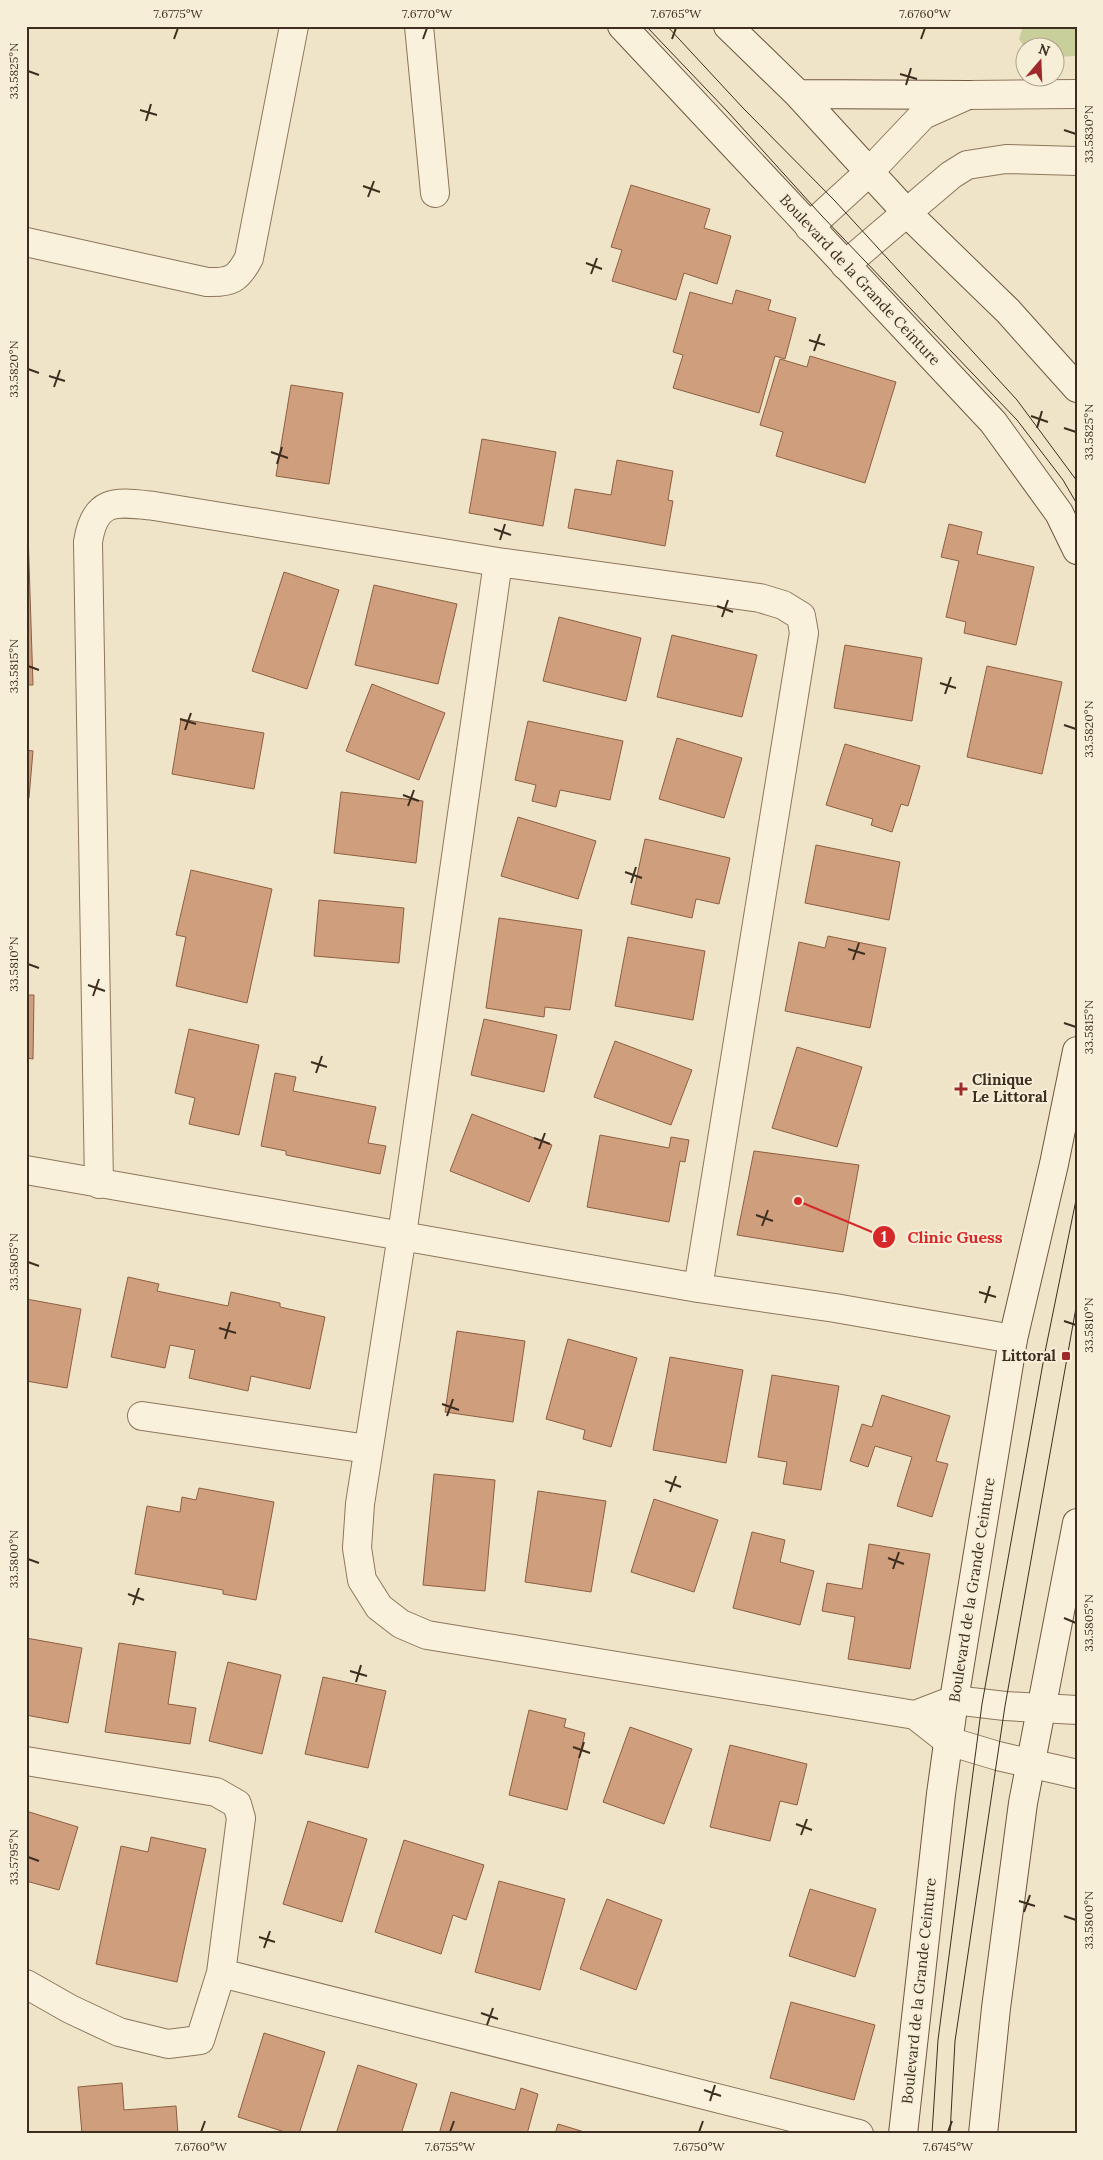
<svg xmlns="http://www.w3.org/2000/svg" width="1103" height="2160" font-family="Lora,serif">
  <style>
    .green { fill: #c9cf9b }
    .building { fill: #cf9f7d; stroke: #8d5f41 }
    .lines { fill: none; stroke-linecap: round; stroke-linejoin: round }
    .minor-casing { stroke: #8d765c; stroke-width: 30 }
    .tertiary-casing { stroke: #8d765c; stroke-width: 30 }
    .secondary-casing { stroke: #6f573f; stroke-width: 30 }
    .minor { stroke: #faf1dc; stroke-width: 28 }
    .tertiary { stroke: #faf1dc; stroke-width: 28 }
    .secondary { stroke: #faf1dc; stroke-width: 28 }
    .tram { stroke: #3d2e20; stroke-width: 1 }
    .ticks { fill: none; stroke: #3d2e20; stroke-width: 2 }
    .poi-dot { fill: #9e2a2b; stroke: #f7eed8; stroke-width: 2 }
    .labels { text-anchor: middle; stroke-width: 4; stroke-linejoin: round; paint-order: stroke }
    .street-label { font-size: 15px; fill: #3d2e20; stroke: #f7eed8 }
    .poi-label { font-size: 15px; font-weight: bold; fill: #3d2e20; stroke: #f7eed8; text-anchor: start }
    .leader { fill: none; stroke: #d62828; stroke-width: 2 }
    .callout-dot { fill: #d62828; stroke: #f7eed8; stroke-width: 2 }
    .mark-label { font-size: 15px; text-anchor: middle; font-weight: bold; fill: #fff }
    .callout-label { font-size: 16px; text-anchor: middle; font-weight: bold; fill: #d62828; stroke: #f7eed8; stroke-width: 4; stroke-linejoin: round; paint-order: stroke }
    .neatline { fill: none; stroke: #3d2e20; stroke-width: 2 }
    .ticks-label { font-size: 12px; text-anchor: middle; fill: #3d2e20 }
  </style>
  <rect width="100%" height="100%" fill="#f0e4c8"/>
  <!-- green -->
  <path class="green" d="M1023,26H1077V56L1056,57V48H1025L1019,39Z"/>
  <!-- building -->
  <path class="building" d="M631,185L710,209L704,228L731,236L717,284L684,273L676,300L612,281L622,250L611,247Z
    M736,290L771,300L768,310L796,318L785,359L775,356L759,413L673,388L683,355L673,352L690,292L732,304Z
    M810,356L896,382L865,483L776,456L783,432L760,425L780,359L807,367Z
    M291,385L343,393L329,484L276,476Z
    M482,439L556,452L543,526L469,513Z
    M617,460L673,471L668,500L673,501L665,546L568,528L575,489L611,495Z
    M26,471L33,685H26Z
    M949,524L982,532L977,554L1034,567L1016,645L964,633L966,622L946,617L959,561L941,557Z
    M284,572L339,590L307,689L252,671Z
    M374,585L457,604L438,684L355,665Z
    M559,617L641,638L626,701L543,681Z
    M672,635L757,655L742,717L657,697Z
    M845,645L922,658L912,721L834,708Z
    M987,666L1062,682L1042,774L967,757Z
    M372,684L445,713L419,780L346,751Z
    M181,719L264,733L254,789L172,774Z
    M528,721L623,741L610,800L560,790L556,807L532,801L536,785L515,780Z
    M677,738L742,758L724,818L659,799Z
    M845,744L920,766L908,806L901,804L892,832L871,825L873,819L826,805Z
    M26,750L33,751L29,798H26Z
    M341,792L423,801L416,863L334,853Z
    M518,817L596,841L578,899L501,876Z
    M645,839L730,858L719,904L696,899L692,918L631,904Z
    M816,845L900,862L889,920L805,903Z
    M191,870L272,889L247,1003L176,986L186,937L176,935Z
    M319,900L404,908L399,963L314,956Z
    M499,918L582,930L570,1010L545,1007L544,1017L486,1008Z
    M828,936L886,948L870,1028L785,1011L799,942L825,948Z
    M628,937L705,951L693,1020L615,1006Z
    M26,995H34L33,1059L26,1058Z
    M484,1019L557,1035L544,1092L471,1075Z
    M189,1029L259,1045L239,1135L189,1124L195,1098L175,1093Z
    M615,1041L692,1070L671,1125L594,1097Z
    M797,1047L862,1067L837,1147L772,1128Z
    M275,1073L296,1077L293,1091L376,1107L368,1143L386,1146L380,1174L286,1155V1151L261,1146Z
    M472,1114L552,1145L529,1202L450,1171Z
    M600,1135L669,1148L671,1137L689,1140L685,1162L680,1161L669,1222L587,1207Z
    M754,1151L859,1165L843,1252L737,1235Z
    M128,1277L159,1284L157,1291L228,1306L231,1292L280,1303V1307L325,1317L310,1389L251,1376L248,1391L189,1378L195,1350L170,1345L165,1368L111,1357Z
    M26,1299L81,1309L67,1388L26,1381Z
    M457,1331L525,1341L513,1422L445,1412Z
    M568,1339L637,1358L611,1447L583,1439L585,1430L546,1419Z
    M670,1357L743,1370L726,1463L653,1450Z
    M772,1375L839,1386L821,1490L783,1484L787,1462L758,1457Z
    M882,1395L950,1416L936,1461L948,1464L932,1517L897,1506L912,1457L875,1446L868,1467L850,1461L862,1424L872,1427Z
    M434,1474L495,1480L485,1591L423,1585Z
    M199,1488L274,1502L256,1600L223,1594V1590L135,1574L147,1506L180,1512L182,1497L196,1500Z
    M538,1491L606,1501L591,1592L525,1582Z
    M654,1499L718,1520L694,1592L631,1572Z
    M752,1532L785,1540L780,1562L814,1571L800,1625L733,1608Z
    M869,1544L930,1554L910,1669L848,1659L855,1617L822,1611L827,1583L862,1589Z
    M26,1638L82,1648L68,1723L26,1715Z
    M119,1643L176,1652L168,1704L196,1708L190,1744L105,1732Z
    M228,1662L281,1675L262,1754L209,1741Z
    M323,1677L386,1691L368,1768L305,1754Z
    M529,1710L566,1719L564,1727L585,1733L567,1810L509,1795Z
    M630,1727L692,1749L664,1824L603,1802Z
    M730,1745L807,1764L797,1805L780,1801L770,1841L710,1827Z
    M26,1811L78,1827L59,1890L26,1881Z
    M308,1821L367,1839L342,1922L283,1904Z
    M151,1837L206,1849L177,1982L96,1964L121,1846L148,1852Z
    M404,1840L484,1865L466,1920L453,1915L441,1954L375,1932Z
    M499,1881L565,1899L540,1990L475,1972Z
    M810,1889L876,1909L855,1977L789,1956Z
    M607,1899L662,1920L636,1990L580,1969Z
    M791,2002L875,2025L854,2100L770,2078Z
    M264,2033L325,2052L299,2134H291L238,2117Z
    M358,2065L417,2084L401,2134H336Z
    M122,2083L124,2110L176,2106L178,2134H82L78,2087Z
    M521,2088L538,2094L527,2134H439L451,2092L515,2110Z
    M558,2124L591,2134H555Z"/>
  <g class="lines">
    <!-- minor casing -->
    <g class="minor-casing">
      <path id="minor" d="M419,26L435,193
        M26,242L207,282C231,283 238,279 249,258L294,26
        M498,562L402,1235L360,1504L357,1548L362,1580L379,1607L401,1624L427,1635L915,1715L948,1741L998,1756L1077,1774
        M26,1170L698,1288L835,1308L1013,1339
        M99,1184L88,542C95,497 117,502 154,506L498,562L760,598L783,605L801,616L804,633L698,1288
        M142,1416L368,1449
        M915,1715L954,1700L1005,1706L1077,1710
        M26,1761L216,1792L237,1804L241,1818L221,1973L200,2040L168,2044L119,2032L70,2009L26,1984
        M221,1973L859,2134"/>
    </g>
    <!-- tertiary casing -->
    <g class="tertiary-casing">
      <path id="tertiary" d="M809,227L869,172L923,115L968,95L1077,94
        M845,265L951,175L967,165L1006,159L1077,161"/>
    </g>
    <!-- secondary casing -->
    <g class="secondary-casing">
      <path id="secondary" d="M622,26L993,422L1059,513L1077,550
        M728,26L798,94L907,213L1008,311L1077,388
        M798,94L968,95
        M903,2134L941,1794L954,1700L1013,1339L1054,1164L1077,1051
        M983,2134L996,2008L1023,1803L1077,1523"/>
    </g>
    <!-- minor -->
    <use href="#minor" class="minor"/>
    <!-- tertiary -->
    <use href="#tertiary" class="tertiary"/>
    <!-- secondary -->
    <use href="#secondary" class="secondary"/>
    <!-- tram -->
    <path class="tram" d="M646,26L728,112L821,215L1017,420L1063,480L1077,504
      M667,26L743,108L835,201L1017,400L1077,481
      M932,2134L938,2040L982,1704L1045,1352L1077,1195
      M950,2134L955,2041L1005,1706L1077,1302"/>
  </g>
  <!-- ticks -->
  <path class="ticks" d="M174,39L178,28M423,39L427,28M672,39L676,28M921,39L925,28M28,71L39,75M900,74L917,79M906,85L911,68M140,110L157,115M146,121L151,104M1064,130L1076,134M363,186L380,192M368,197L374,181M586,263L602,269M591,274L597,258M809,340L825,345M814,351L820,334M28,369L39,373M49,376L65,381M54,387L60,370M1031,416L1048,422M1037,428L1042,411M1064,428L1076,432M271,452L288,458M277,464L282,447M494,529L511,535M500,540L505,524M717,606L733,612M722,617L728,600M28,666L39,670M940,683L956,688M945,694L951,677M180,719L196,724M1064,725L1076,729M185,730L191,713M403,795L419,801M408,806L414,790M625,872L642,878M631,883L636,867M848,949L865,954M853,960L859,943M28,964L39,968M88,985L105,991M93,996L99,979M1064,1023L1076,1027M311,1062L327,1067M316,1073L322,1056M534,1138L550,1144M539,1149L545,1133M756,1215L773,1221M762,1226L768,1210M28,1262L39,1266M979,1292L996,1297M985,1303L990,1286M1064,1321L1076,1325M219,1328L236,1333M225,1339L230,1322M442,1404L459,1410M447,1416L453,1399M665,1481L681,1487M670,1492L676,1476M888,1558L904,1564M28,1559L39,1563M893,1569L899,1552M128,1594L144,1600M133,1605L139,1588M1064,1618L1076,1623M350,1671L367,1676M356,1682L361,1665M573,1747L590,1753M579,1758L584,1742M796,1824L812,1830M801,1835L807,1819M28,1857L39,1861M1019,1901L1035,1906M1024,1912L1030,1895M1064,1916L1076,1920M259,1937L275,1942M264,1948L270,1931M481,2013L498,2019M487,2025L493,2008M704,2090L721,2096M710,2101L715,2085M201,2132L205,2121M450,2132L454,2121M699,2132L703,2121M948,2132L952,2121"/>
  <!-- markers -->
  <g class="poi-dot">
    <path d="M958.5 1081.5h5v5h5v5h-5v5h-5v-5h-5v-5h5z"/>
    <rect x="1061" y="1351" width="10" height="10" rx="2.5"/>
  </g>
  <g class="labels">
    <!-- street labels -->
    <g class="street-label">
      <text transform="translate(860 280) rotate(47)" y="5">Boulevard de la Grande Ceinture</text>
      <text transform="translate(972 1590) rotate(-81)" y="5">Boulevard de la Grande Ceinture</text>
      <text transform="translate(919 1991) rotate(-84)" y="5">Boulevard de la Grande Ceinture</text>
    </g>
    <!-- poi labels -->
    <g class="poi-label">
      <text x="972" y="1085">Clinique<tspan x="972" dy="17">Le Littoral</tspan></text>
      <text x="1056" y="1361" text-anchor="end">Littoral</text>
    </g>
  </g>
  <!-- callouts -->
  <path class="leader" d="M798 1201L884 1237"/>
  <g class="callout-dot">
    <circle cx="798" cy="1201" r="5"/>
    <circle cx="884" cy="1237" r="12"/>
  </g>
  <g class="mark-label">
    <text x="884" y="1242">1</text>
  </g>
  <g class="callout-label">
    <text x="955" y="1243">Clinic Guess</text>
  </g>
  <!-- border -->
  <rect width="1103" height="2160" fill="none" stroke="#f7eed8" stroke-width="55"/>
  <!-- north arrow -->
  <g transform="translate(1040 62) rotate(19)"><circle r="24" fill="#f7eed8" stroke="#ada18e"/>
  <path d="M0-4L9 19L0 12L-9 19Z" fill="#9e2a2b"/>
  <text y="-8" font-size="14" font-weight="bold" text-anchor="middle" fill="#3d2e20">N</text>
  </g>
  <rect x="28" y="28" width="1048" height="2104" class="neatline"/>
  <g class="ticks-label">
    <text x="178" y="18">7.6775°W</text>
    <text x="427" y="18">7.6770°W</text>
    <text x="676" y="18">7.6765°W</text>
    <text x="925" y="18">7.6760°W</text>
    <text transform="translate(14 71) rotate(-90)" y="4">33.5825°N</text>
    <text transform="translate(1089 134) rotate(-90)" y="4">33.5830°N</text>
    <text transform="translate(14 369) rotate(-90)" y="4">33.5820°N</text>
    <text transform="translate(1089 432) rotate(-90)" y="4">33.5825°N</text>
    <text transform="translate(14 666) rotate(-90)" y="4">33.5815°N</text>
    <text transform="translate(1089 729) rotate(-90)" y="4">33.5820°N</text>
    <text transform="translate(14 964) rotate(-90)" y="4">33.5810°N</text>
    <text transform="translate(1089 1027) rotate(-90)" y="4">33.5815°N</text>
    <text transform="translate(14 1262) rotate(-90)" y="4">33.5805°N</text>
    <text transform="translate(1089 1325) rotate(-90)" y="4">33.5810°N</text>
    <text transform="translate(14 1559) rotate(-90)" y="4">33.5800°N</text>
    <text transform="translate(1089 1623) rotate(-90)" y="4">33.5805°N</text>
    <text transform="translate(14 1857) rotate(-90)" y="4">33.5795°N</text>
    <text transform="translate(1089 1920) rotate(-90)" y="4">33.5800°N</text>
    <text x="201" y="2151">7.6760°W</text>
    <text x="450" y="2151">7.6755°W</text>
    <text x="699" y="2151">7.6750°W</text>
    <text x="948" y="2151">7.6745°W</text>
  </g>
</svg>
